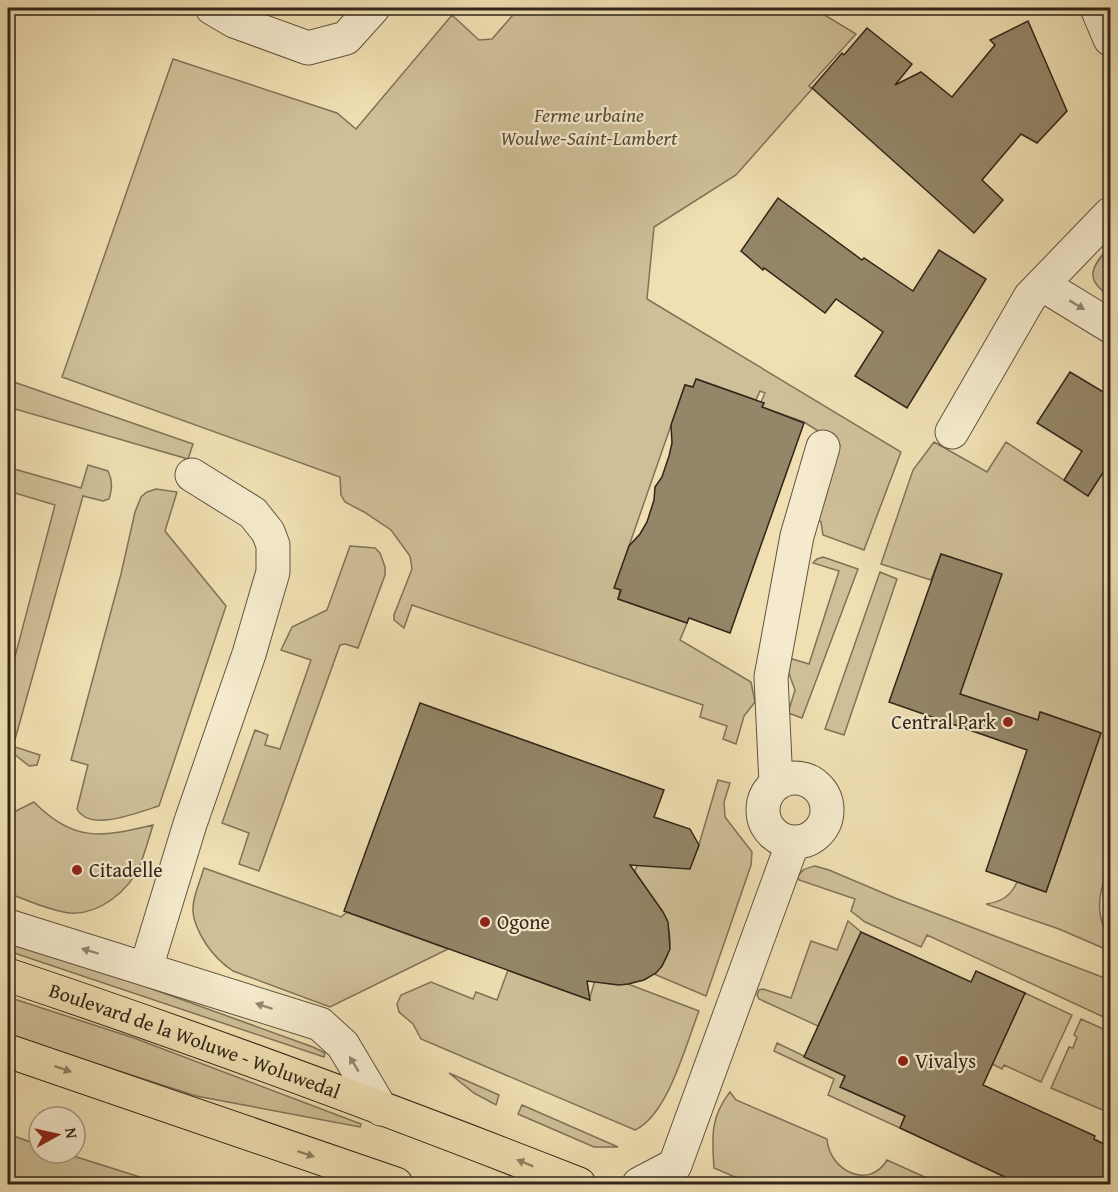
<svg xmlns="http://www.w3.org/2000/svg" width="1118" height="1192" font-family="'Gentium Book Plus',serif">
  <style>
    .green { fill: #cfbf98; stroke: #807258; stroke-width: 1.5 }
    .building { fill: #948668; stroke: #312518; stroke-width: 1.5 }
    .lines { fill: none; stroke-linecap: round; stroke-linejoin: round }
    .minor-casing { stroke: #60543e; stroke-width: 35 }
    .highway-casing { stroke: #312518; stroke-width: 35 }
    .minor { stroke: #f5eacd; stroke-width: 33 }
    .highway { stroke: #efdfb2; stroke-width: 33 }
    .oneway { fill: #938872 }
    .oneway2 { fill: #908265 }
    .poi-dot { fill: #8f2418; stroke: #f5eacd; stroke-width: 2 }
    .labels { text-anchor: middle; stroke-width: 4.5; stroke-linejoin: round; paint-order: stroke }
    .park-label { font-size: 20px; font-style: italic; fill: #584c38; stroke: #f5eacd }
    .poi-label { font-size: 20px; fill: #312518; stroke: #f5eacd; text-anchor: start }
    .street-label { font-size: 20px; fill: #312518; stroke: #f5eacd }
  </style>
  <rect width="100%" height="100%" fill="#efdfb2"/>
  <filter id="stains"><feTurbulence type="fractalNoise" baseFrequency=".00333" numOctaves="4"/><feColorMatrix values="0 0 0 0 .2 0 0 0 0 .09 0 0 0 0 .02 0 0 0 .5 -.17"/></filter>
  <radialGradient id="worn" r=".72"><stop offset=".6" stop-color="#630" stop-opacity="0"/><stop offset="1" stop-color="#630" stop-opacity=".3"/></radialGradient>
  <!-- green -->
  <path class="green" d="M519,8H813L856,34L809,86L812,89L736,175L654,227L647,299L901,452L864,550L823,535L821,522L815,517L840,445L804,422L762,407L764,403L761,402L765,393L760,391L756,400L697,379L693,387L685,385L629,546L618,599L687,623L680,640L751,682L755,702L744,716L736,744L723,739L727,726L700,717L703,705L412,605L404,628L394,620V615L412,569L410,556L391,530L364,512L345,502L341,495L340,477L62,377L173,59L337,113L356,129L452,15L479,40L492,39Z
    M1110,246V296C1082,279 1093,265 1110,246Z
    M8,380L193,444L188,459L8,407Z
    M934,442L987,472L1006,442L1088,496L1107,466L1110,468V860C1103,883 1094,904 1104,928L1110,932V951L1059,929L986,904C1001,902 1011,896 1017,882L1046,892L1101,733L1041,712L1038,720L960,694L1001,574L941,554L931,580L881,564L913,470Z
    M88,465L108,471C113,481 112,489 109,499L103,501L83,496L14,743L15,747L40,755L37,765L29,766L8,749V683L55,505L8,491V489L14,469L81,488Z
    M156,489L177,492L165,531L226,606L159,806C138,812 90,833 77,809L88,765L71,760L121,574L135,512L141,497L147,492Z
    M350,546L375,548L380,553L385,567V575L358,648L345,644L340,645L259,871L239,864L249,833L222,823L255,730L268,735L265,745L280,749L311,660L281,650L292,627L327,610Z
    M823,557L858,569L802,718L788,713L795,690L788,671L789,658L809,664L839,571L813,563L817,559Z
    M880,572L897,579L844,735L825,729Z
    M718,780L730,783L724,802L725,817L752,852L751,865L706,996L654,974C687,946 664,899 631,882L650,830L698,848Z
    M34,802C74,843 102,837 153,825C149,838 145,852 140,865C129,891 99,915 70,913C50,911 27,900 8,893V811H16Z
    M815,866L829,870L895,898L1110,980V1020L927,935L921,947L865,922L851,911L855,899L799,880L798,877C801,869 807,868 815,866Z
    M204,868L341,917L347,912L448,949L330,1007L233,971C221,963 214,956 206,944C185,911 193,903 204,868Z
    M848,921L861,932L818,1026L759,999L757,995L759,990L763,989L791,998L811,941L837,950Z
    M8,939L61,956L313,1047L325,1053L324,1057L8,951Z
    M508,970L590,997L595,980L611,984H628L699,1011C686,1044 668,1115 635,1130L421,1039L413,1024L399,1012L397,1004L401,995L431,982L473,999L476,992L497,1000Z
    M1025,993L1072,1015L1041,1082L1004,1065L1002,1069L992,1064Z
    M8,997L134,1038L361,1124L360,1127L196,1096L8,1035Z
    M1081,1019L1110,1032V1091L1105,1111L1051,1088L1069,1047L1073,1048L1077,1037L1074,1035Z
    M777,1043L845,1076L841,1087L905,1116L900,1128L828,1095L834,1079L774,1051Z
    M449,1073L499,1095L496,1105L474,1093Z
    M730,1092L736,1100L827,1139C829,1170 869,1191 887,1160L940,1184H751L714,1168C712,1138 710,1117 730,1092Z
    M522,1105L618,1147H594L518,1114Z
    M8,1134L39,1145V1153H64L162,1184H8Z"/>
  <!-- building -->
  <path class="building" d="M1028,21L1067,111L1037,143L1021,134L982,180L1003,200L974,233L812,88L842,53L844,55L867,28L912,64L895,85L921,72L952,97L995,45L990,40Z
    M778,198L862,260L864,258L913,291L939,250L986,279L907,408L855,376L883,332L836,299L825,313L764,268L763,270L741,251Z
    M1070,372L1110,396V468L1107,466L1088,496L1064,480L1082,451L1037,423Z
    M696,379L764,403L762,407L804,423L730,633L689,618L687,623L618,599L621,590L614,588L629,546L640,534L647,522L654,500L655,487L662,477L669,456L672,443L671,425L685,385L693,387Z
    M941,554L1002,574L960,694L1038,720L1040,712L1101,733L1046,892L986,871L1027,750L889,702Z
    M420,703L664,790L654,817L690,829L699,845L690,869L630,865L663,912L668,922L670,949L662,966L656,973L644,980L628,984L619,985L587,981L590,1000L344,911Z
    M861,932L971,982L976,971L1025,993L983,1085L1095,1136L1094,1139L1110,1147V1185H1022L900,1128L905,1116L840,1087L845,1076L804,1057Z"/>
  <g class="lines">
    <!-- minor casing -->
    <g class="minor-casing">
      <path id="minor" d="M212,8L234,21L308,48L346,38L373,8
        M1097,8L1110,39
        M1043,285L1110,326
        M952,432L1030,297L1110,214
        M763 810a32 32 0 1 1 64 0a32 32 0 1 1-64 0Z
        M776,784L771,677L797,536L823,447
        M8,926L320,1024L343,1045L381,1109
        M146,968L190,824L249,654L273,572V545L268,532L253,513L192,475
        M639,1184L675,1165L793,842"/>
    </g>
    <!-- highway casing -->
    <g class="highway-casing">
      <g id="highway">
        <path id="s1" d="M8,975C200,1039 390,1110 579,1184"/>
        <path d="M8,1051L396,1184"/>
      </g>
    </g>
    <!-- minor -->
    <use href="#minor" class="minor"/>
    <!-- highway -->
    <use href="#highway" class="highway"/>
  </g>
  <!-- one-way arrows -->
  <defs><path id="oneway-solid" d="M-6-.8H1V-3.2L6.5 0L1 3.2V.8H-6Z" transform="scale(1.5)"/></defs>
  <g class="oneway">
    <use href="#oneway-solid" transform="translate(1077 305) rotate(31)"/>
    <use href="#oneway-solid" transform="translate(90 951) rotate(-163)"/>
    <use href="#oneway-solid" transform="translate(264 1006) rotate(-162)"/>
    <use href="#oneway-solid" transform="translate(354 1064) rotate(-121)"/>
  </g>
  <g class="oneway2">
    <use href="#oneway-solid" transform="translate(63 1069) rotate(19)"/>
    <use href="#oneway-solid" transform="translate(306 1154) rotate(18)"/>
    <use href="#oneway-solid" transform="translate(525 1163) rotate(-158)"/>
  </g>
  <!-- markers -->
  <g class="poi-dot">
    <circle cx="1008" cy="722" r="6"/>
    <circle cx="77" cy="870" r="6"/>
    <circle cx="485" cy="922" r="6"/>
    <circle cx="903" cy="1061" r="6"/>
  </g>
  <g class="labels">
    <!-- park labels -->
    <g class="park-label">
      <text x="589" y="122">Ferme urbaine<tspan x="589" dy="23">Woulwe-Saint-Lambert</tspan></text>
    </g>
    <!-- poi labels -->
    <g class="poi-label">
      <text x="996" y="729" text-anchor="end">Central Park</text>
      <text x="89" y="877">Citadelle</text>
      <text x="497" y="929">Ogone</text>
      <text x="915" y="1068">Vivalys</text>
    </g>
    <!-- street labels -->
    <g class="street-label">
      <text dy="7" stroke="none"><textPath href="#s1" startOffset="198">Boulevard de la Woluwe - Woluwedal</textPath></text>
    </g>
  </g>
  <!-- margin -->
  <rect width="1118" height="1192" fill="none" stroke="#efdfb2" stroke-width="30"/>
  <rect x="9" y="9" width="1100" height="1174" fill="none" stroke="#312518" stroke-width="3"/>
  <rect x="15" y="15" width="1088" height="1162" fill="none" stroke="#312518" stroke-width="1.5"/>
  <!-- north arrow -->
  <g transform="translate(57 1135) rotate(82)"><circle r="28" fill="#f5eacd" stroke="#a79b85" stroke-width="1.5"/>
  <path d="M0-4.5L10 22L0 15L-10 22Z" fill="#8f2418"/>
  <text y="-9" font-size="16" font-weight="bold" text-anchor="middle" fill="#312518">N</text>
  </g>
  <rect width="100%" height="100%" filter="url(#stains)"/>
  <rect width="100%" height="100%" fill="url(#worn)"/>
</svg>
